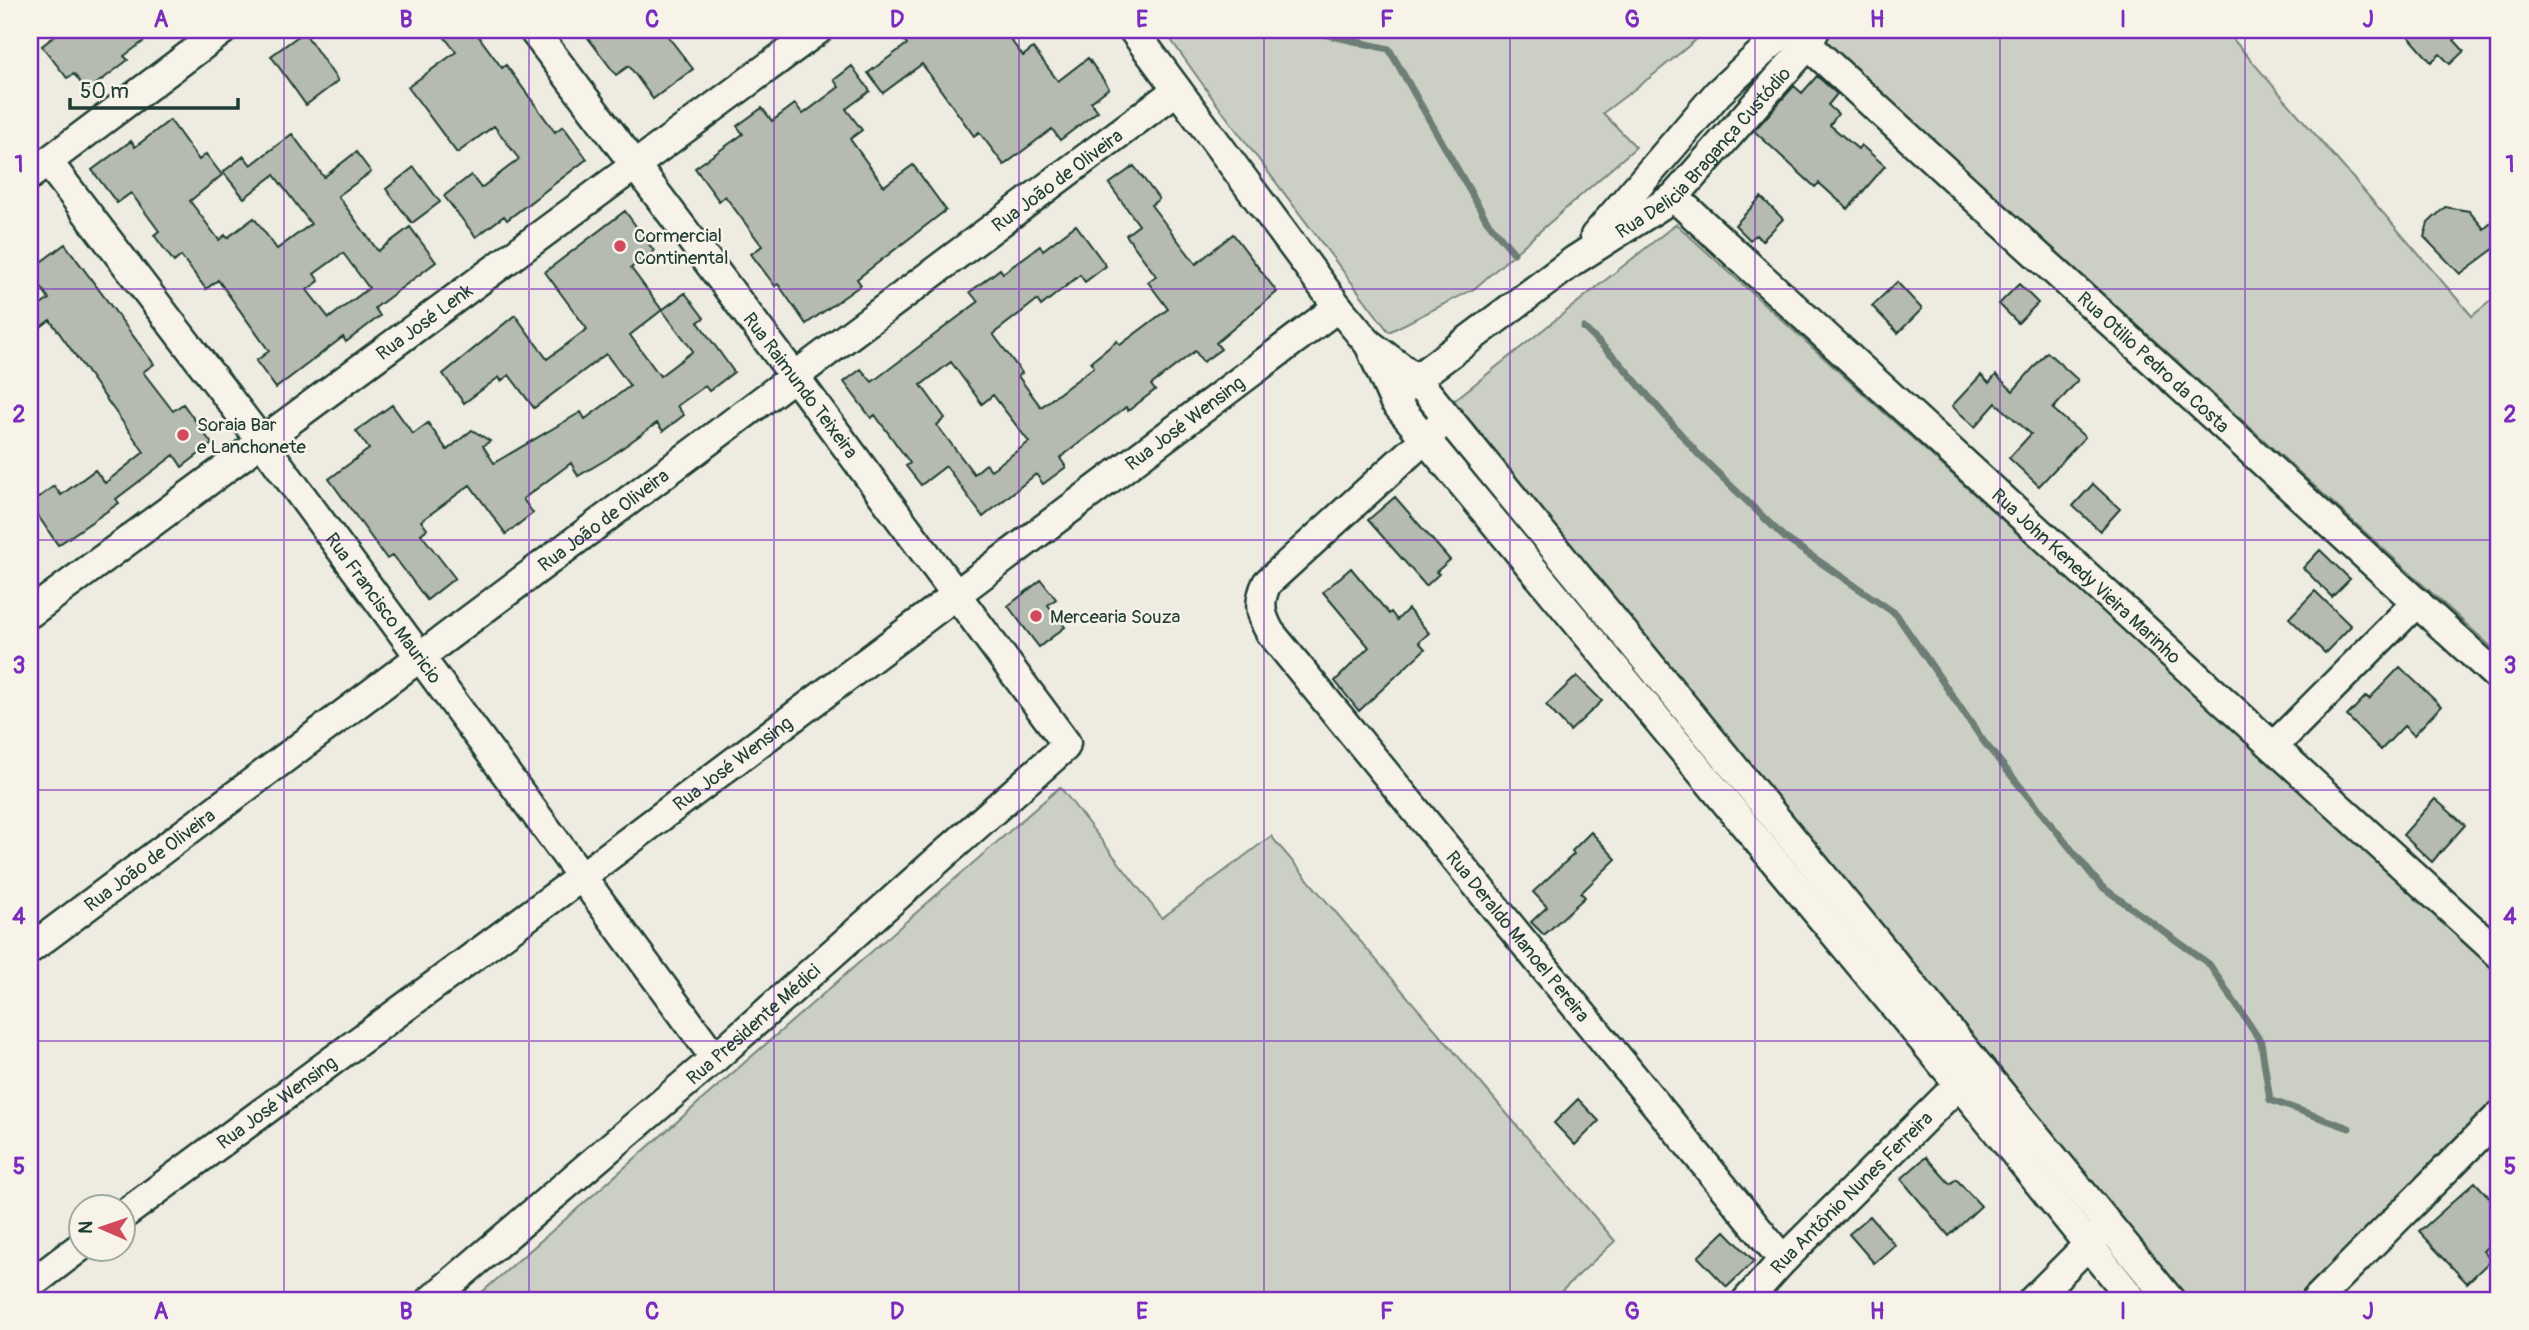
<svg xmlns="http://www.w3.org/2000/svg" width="2529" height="1330" font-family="Pangolin,sans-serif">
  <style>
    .green { fill: #cccfc4; stroke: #76867c; stroke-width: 2 }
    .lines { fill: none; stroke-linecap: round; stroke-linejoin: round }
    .stream { stroke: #6c7e74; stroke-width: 7 }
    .building { fill: #b5bbb0; stroke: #1f3d34; stroke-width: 2; fill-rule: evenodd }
    .minor-casing { stroke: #1f3d34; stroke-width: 33 }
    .minor { stroke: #f7f3e8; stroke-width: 28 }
    .grid { fill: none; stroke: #7b2cbf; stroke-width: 2; stroke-opacity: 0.55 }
    .poi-dot { fill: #d1495b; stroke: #f7f3e8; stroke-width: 2.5 }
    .labels { text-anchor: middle; stroke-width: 5; stroke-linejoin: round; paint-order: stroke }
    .street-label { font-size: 19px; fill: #1f3d34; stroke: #f7f3e8 }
    .poi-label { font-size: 19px; fill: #1f3d34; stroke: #f7f3e8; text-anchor: start }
    .neatline { fill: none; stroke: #7b2cbf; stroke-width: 2.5 }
    .grid-label { font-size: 23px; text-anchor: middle; font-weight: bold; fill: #7b2cbf }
  </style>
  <rect width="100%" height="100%" fill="#eeece1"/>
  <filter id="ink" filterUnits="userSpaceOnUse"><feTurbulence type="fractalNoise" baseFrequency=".0143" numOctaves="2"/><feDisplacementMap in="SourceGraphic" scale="14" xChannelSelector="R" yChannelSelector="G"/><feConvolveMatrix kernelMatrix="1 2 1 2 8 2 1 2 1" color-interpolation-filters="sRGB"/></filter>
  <g filter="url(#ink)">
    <!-- green -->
    <path class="green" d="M1164,30H1708L1657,72L1603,113L1636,147L1474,289L1389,332L1216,103Z
      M1835,30H2225L2472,316L2499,294V654L1824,40Z
      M2480,30H2499V53Z
      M1676,224L2499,970V1096L2298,1300H2187L1451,403Z
      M1060,787L1162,918L1271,836L1615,1241L1552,1300H473Z"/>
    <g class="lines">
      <!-- stream -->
      <path class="stream" d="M1306,30L1389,49L1487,221L1514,253
        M1584,328L1620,363L1697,453L1785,538L1896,614L1984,742L2101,886L2209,964L2261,1042L2270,1100L2349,1128"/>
    </g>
    <!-- building -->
    <path class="building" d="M62,30H159L124,56L128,60L87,91L74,74L67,78L42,46Z
      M439,30H474L502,68L506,65L555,132L563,126L587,159L507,220L504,216L476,237L444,196L471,175L481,188L519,159L494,126L457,153L408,87L456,52Z
      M582,30H663L693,69L653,99L629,66L616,75Z
      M896,30H1003L1023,56L1033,48L1058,81L1088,58L1109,88L1091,102L1098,111L1060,140L1052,129L1004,165L979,132L974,136L922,64L883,93L868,73L907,44Z
      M2403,30H2465L2454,40L2464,51L2450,64L2440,54L2431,62Z
      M304,32L338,81L306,105L271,56Z
      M852,66L870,91L846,109L862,130L850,139L884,186L913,165L946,210L857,279L861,285L806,324L778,284L775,286L751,254L762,246L725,196L719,201L695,168L743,134L737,126L762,108L772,121L795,104L803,114L839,87L834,80Z
      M1817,76L1837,94L1828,105L1838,114L1830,125L1858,149L1861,145L1885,166L1848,209L1819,183L1815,187L1754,131L1794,86L1802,93Z
      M170,120L199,160L206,154L222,175L190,201L219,240L225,235L227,238L254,218L277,249L311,224L274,175L244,198L223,172L244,156L251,165L292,134L324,177L356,152L371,172L338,196L378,251L410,227L436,262L375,308L380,316L346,342L343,337L276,388L256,361L269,351L218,280L206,289L181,256L174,262L154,235L159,231L131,193L117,203L92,170L131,141L135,147ZM343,253L369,288L329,318L307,290L319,281L314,274Z
      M1134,166L1159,199L1151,205L1196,264L1233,234L1277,292L1216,343L1221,349L1203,362L1195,351L1151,385L1155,390L1128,411L1126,407L1060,458L1066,467L1043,484L1036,474L983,517L946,466L921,485L906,466L910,463L875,415L871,418L844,382L861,369L872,382L978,302L970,292L1000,269L1003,273L1040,246L1043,250L1076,225L1106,266L1085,282L1080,275L1041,306L1037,300L993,334L1022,373L1018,376L1041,407L1094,367L1091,362L1117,341L1120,345L1168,309L1148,282L1156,276L1126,235L1139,225L1109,184ZM951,362L982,404L993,395L1029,442L991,470L986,464L974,474L937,425L945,418L921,385Z
      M414,167L440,202L412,223L386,189Z
      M1761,197L1783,219L1762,241L1756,235L1750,240L1735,225Z
      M2445,207L2469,211L2484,229L2499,216V245L2460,274L2424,237L2428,223Z
      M625,211L654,251L631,268L662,310L685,293L704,318L698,322L734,372L709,391L705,386L677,406L684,415L663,431L657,423L607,459L578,476L571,463L523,499L533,513L506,534L470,485L421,521L427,529L421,534L455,578L427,600L393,555L387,559L329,479L369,449L356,431L392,405L413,434L428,423L447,450L472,430L490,441L483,446L494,463L581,412L585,419L630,386L606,354L534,408L509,375L501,381L499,377L464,403L443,374L515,315L547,359L587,329L545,272ZM662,310L693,351L660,376L630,335Z
      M65,244L154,364L143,372L173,411L183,404L212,444L182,467L174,455L116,499L119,503L58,545L30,504L54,486L61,495L95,470L105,483L144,452L50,320L30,335V313L49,299L30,270Z
      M1897,282L1922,309L1898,333L1872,306Z
      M2019,284L2038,303L2018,323L1999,304Z
      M2047,352L2078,380L2053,409L2085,437L2039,486L2009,458L2031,434L1996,403L1975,427L1952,406L1981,375L1989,383L1996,375L2013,391Z
      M2093,484L2120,509L2100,531L2073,506Z
      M1395,497L1450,560L1436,572L1439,574L1426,586L1368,520Z
      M2320,550L2350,579L2332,597L2303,568Z
      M1351,568L1389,614L1391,612L1397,620L1408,609L1429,633L1419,642L1425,649L1359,711L1335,681L1369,647L1323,592Z
      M1041,580L1056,599L1048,605L1065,627L1039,647L1008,606Z
      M2315,591L2351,626L2325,653L2289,618Z
      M2400,667L2441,706L2414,735L2404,726L2381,750L2347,716L2366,696L2369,699Z
      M1577,676L1602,701L1570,731L1546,705Z
      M2435,799L2465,825L2432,862L2403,835Z
      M1591,832L1616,859L1581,893L1585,897L1544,935L1531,922L1547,907L1533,892L1574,854L1572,851Z
      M1578,1099L1599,1121L1575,1145L1554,1123Z
      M1926,1157L1950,1184L1956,1179L1981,1206L1949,1236L1901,1179Z
      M2475,1182L2499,1208V1235L2483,1251L2491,1260L2467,1283L2419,1232Z
      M1870,1216L1895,1245L1874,1263L1849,1234Z
      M1725,1231L1754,1261L1727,1287L1698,1257Z"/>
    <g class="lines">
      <!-- minor casing -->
      <g class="minor-casing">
        <g id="minor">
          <path d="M1133,30L1338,307L1368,343L1416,379L2170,1300"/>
          <path id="s1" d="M1808,45L2499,678"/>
          <path id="s2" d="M48,162L262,442L715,1058"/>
          <path d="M30,175L223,30"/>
          <path id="s3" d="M1674,197L2499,954"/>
          <path d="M1595,236L1718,93L1786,30"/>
          <path d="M1369,344L1394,401L1959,1084L2133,1300"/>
          <path id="s4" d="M1403,391L1416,379L1575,260L1674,197L1808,45L1815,30"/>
          <path id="s5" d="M1439,426L1267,583C1258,602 1260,614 1270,632L1783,1260"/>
          <path id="s6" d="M30,613L818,30"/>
          <path d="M2274,746L2417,602"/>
          <path id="s7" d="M30,949L1177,90"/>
          <path id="s8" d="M122,1216L581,877L1338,307"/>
          <path d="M30,1285L80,1247"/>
          <path id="s9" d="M431,1300L715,1058L1065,747L1066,743L795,377L533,30"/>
          <path id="s10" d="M1747,1300L1783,1260L1959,1084"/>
          <path d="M2033,1300L2100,1233"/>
          <path d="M2316,1300L2499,1116"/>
        </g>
      </g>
      <!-- minor -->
      <use href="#minor" class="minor"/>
    </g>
  </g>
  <!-- grid -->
  <path class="grid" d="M284,30V1300M529,30V1300M774,30V1300M1019,30V1300M1264,30V1300M1510,30V1300M1755,30V1300M2000,30V1300M2245,30V1300M30,289H2499M30,540H2499M30,790H2499M30,1041H2499"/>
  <!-- markers -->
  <g class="poi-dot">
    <circle cx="620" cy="246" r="7"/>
    <circle cx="183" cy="435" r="7"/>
    <circle cx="1036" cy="616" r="7"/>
  </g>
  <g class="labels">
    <!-- street labels -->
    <g class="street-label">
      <text dy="7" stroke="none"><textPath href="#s4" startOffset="385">Rua Delicia Bragança Custódio</textPath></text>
      <text dy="7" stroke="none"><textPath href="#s7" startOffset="1283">Rua João de Oliveira</textPath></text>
      <text dy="7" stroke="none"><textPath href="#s6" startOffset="490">Rua José Lenk</textPath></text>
      <text dy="7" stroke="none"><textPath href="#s1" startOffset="469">Rua Otilio Pedro da Costa</textPath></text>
      <text transform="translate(801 385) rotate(53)" y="7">Rua Raimundo Teixeira</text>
      <text dy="7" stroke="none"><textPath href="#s8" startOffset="1326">Rua José Wensing</textPath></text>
      <text dy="7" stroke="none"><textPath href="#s7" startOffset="716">Rua João de Oliveira</textPath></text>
      <text dy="7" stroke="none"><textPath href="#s3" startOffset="560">Rua John Kenedy Vieira Marinho</textPath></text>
      <text dy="7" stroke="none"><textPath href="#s2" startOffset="558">Rua Francisco Mauricio</textPath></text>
      <text dy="7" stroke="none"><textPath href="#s8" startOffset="760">Rua José Wensing</textPath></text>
      <text dy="7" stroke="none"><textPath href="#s7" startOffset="149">Rua João de Oliveira</textPath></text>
      <text dy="7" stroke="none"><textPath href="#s5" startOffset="677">Rua Deraldo Manoel Pereira</textPath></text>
      <text dy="7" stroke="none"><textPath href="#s9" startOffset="424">Rua Presidente Médici</textPath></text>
      <text dy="7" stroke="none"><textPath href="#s8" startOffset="192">Rua José Wensing</textPath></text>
      <text dy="7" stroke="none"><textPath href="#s10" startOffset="150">Rua Antônio Nunes Ferreira</textPath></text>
    </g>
    <!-- poi labels -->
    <g class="poi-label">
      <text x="634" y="242">Cormercial<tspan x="634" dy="22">Continental</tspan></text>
      <text x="197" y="431">Soraia Bar<tspan x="197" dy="22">e Lanchonete</tspan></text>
      <text x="1050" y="623">Mercearia Souza</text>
    </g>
  </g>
  <!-- margin -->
  <rect width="2529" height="1330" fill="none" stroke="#f7f3e8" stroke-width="77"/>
  <!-- north arrow -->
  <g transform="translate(102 1228) rotate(272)"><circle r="33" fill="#f7f3e8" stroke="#a1aaa0" stroke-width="2"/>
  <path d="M0-5L12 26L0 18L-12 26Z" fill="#d1495b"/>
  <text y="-10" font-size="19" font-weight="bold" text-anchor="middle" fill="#1f3d34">N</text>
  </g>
  <!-- scale -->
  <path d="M70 98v10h168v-10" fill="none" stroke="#1f3d34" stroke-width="3.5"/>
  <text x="80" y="98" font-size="21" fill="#1f3d34" stroke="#f7f3e8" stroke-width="5" paint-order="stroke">50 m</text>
  <rect x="38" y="38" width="2452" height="1254" class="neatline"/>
  <g class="grid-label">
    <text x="161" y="27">A</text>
    <text x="406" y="27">B</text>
    <text x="652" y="27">C</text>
    <text x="897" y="27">D</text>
    <text x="1142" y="27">E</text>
    <text x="1387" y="27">F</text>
    <text x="1632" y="27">G</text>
    <text x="1877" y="27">H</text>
    <text x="2123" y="27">I</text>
    <text x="2368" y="27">J</text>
    <text x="19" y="172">1</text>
    <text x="2510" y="172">1</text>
    <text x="19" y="422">2</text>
    <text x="2510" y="422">2</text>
    <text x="19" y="673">3</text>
    <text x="2510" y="673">3</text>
    <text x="19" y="924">4</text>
    <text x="2510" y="924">4</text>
    <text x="19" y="1174">5</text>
    <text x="2510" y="1174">5</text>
    <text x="161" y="1319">A</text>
    <text x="406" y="1319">B</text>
    <text x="652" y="1319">C</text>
    <text x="897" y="1319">D</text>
    <text x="1142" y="1319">E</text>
    <text x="1387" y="1319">F</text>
    <text x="1632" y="1319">G</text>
    <text x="1877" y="1319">H</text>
    <text x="2123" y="1319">I</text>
    <text x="2368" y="1319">J</text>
  </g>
</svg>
